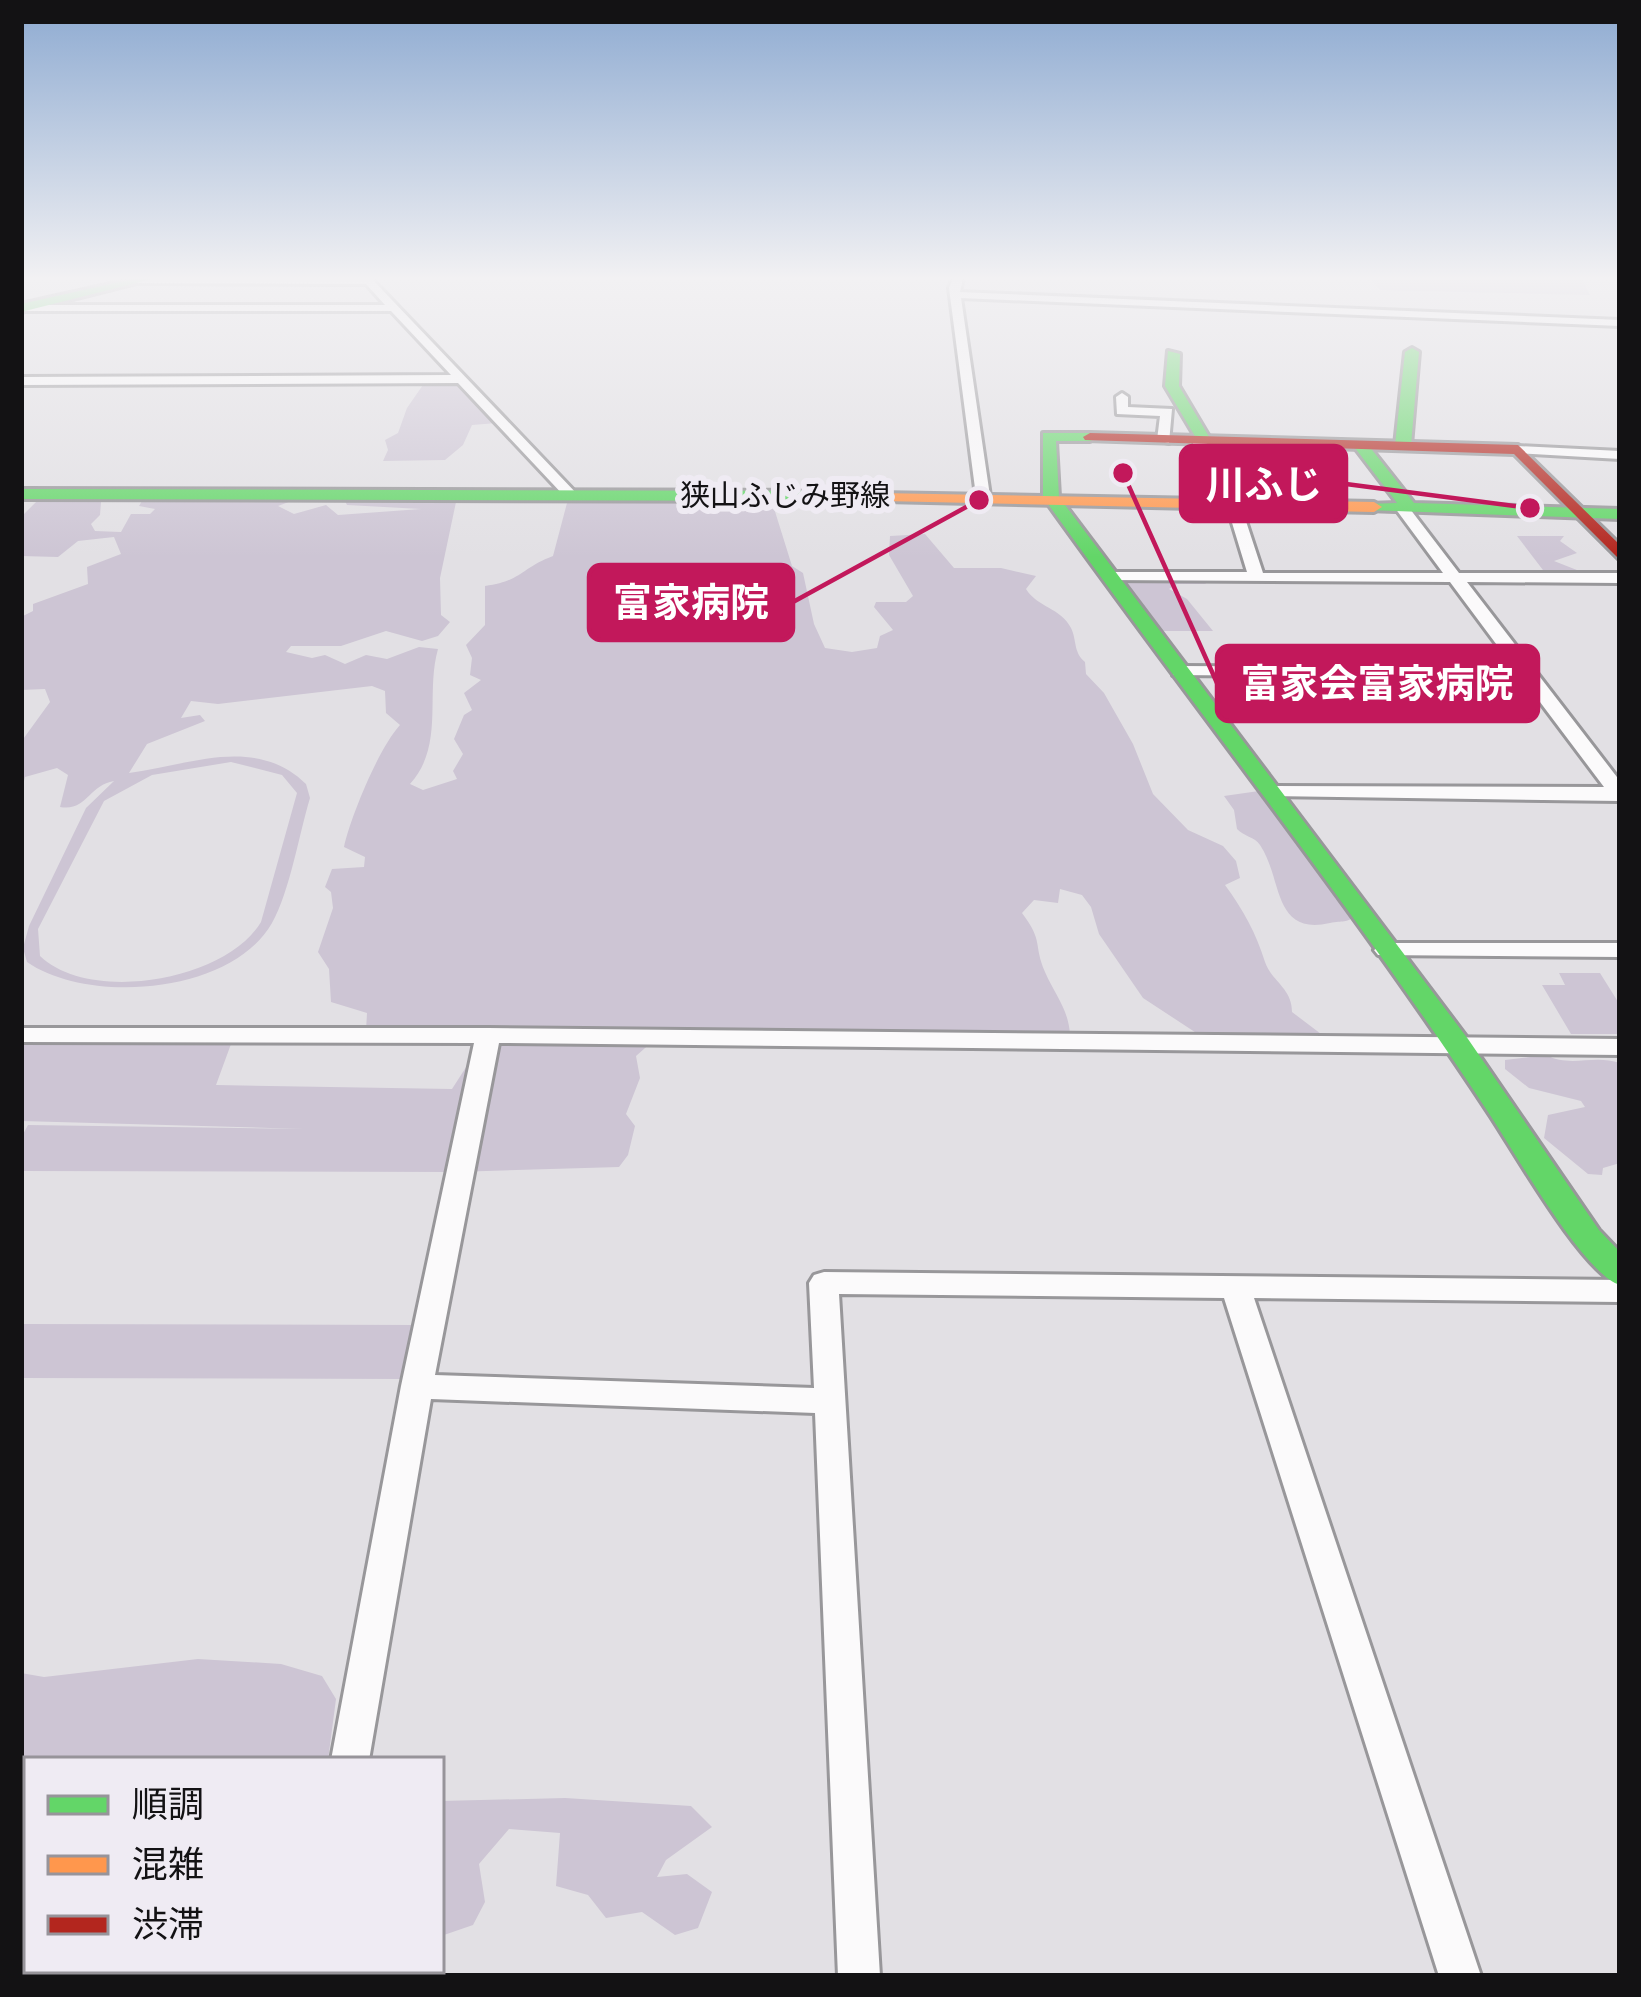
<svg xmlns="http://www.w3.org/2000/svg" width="1641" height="1997" font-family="'Asap Condensed','Noto Sans JP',sans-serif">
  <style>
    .green { fill: #cdc5d4; fill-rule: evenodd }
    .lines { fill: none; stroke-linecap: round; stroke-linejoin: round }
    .street-casing { stroke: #98979a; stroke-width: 6 }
    .fast-casing { stroke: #98979a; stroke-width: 6 }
    .slow-casing { stroke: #98979a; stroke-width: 6 }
    .jam-casing { stroke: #98979a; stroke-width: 6 }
    .street { fill: #fbfafb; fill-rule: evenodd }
    .fast { fill: #63d668; fill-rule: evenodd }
    .slow { fill: #ff974d; fill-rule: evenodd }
    .jam { fill: #b3261e; fill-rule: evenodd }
    .labels { text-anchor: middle; stroke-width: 12; stroke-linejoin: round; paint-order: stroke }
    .far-street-label { font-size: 30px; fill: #131214; stroke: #efebf3 }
    .leader { fill: none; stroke: #c2185b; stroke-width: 4.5 }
    .callout-dot { fill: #c2185b; stroke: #efebf3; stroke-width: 4.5 }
    .callout { fill: #c2185b; stroke: #c2185b; stroke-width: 4.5 }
    .callout-label { font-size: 39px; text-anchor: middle; font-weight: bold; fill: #fff }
  </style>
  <rect width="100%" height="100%" fill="#e2e0e4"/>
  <!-- green -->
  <path class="green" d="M1369,278H1581L1590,295L1380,290Z
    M459,380L497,423L472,425L463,445L445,460L383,461L388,450L385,440L398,433L407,408L425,382Z
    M129,496L101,502L100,515L91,524L95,531L121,532L131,514H150L155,509L139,506L142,501L158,497H302L278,506L294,514L326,505L338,515L421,509L347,505L344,499L456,502L440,578L441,615L450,622L438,636L422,641L386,631L341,646H291L286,652L312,658L325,655L345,664L366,655L387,659L419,647L438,649C425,695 445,745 410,784L423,790L457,779L453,771L463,754L454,739L464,715L472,710L464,693L481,680L470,675L472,658L466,645L485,625V586C522,581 521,568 553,556L567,503L606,498L773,505L792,566L803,573L814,624L825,648L852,652L877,648L880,636L893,630L874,607L876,602H906L913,596L889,555L890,536L925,534L954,568H1001L1036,576L1026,589C1037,607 1061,608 1071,628C1077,640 1073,652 1085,662L1086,674L1104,693L1133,744L1153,794L1188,830L1223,846L1236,861L1240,878L1225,885C1244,911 1256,933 1265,962C1272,982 1292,988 1292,1012L1329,1040L1204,1038L1143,998L1099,934L1091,907L1082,895L1060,889L1058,903L1034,900L1022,913C1044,942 1033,944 1045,972C1055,995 1068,1008 1070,1034L719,1031L653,1041L636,1056L640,1078L626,1114L635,1126L628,1155L619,1167L454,1172L21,1171V1138L28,1125L305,1129L21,1121V1041L231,1044L216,1085L452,1089L470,1061L507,1043L517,1028L366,1031L367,1013L331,1002L329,969L318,952L333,908L331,892L325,887L332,869L364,867L365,857L344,847C350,819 378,749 400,725L386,713L385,691L372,686L218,704L191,701L181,718L200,715L205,721L147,744L129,773C187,766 255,734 306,784L310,798C299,834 290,891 272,923C232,994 89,1005 27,962L23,948L29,926L86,808L114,781C89,785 86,812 60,807L68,775L57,768L25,777L21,793V742L50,702L45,689L21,690V617L33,611V604L88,584L87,567L121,554L114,537L78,541L58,557L21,556V517L39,499ZM231,762L282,775L297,793L261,922C226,981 90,1004 40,956L38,929L104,801L152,775Z
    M1517,536H1564L1560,541L1577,553L1554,561L1587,574H1546Z
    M1156,578L1204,581L1206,584H1177L1169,589L1187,599L1213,631H1158L1112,582Z
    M1259,791L1334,885L1335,898L1356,915C1346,924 1343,920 1330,923C1272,936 1283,879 1260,845C1255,837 1243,836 1237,829L1234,810L1224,796Z
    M1559,973H1600L1620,1005V1034H1571L1542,985H1565Z
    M1546,1055C1571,1068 1593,1054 1620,1063V1163L1603,1168L1602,1175L1588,1174L1544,1138L1548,1115L1585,1107L1581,1101L1529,1088L1505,1069V1060Z
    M21,1324L416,1325L404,1379L21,1378Z
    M198,1659L281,1664L322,1676L336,1699L328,1760H27V1844H21V1673L44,1677Z
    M565,1798L691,1806L712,1827L666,1860L657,1877L687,1874L712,1892L698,1928L675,1935L642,1912L606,1918L588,1895L556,1886L560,1833L509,1829L479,1864L485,1902L473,1925L441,1936V1801Z
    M21,1868H27V1970H298L297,1976H21Z"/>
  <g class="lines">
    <!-- street casing -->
    <g class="street-casing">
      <path id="street" d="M137,278H371L578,495L566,498L458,383L21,385V377L451,375L391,311H21V305H385L366,284L133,283Z
        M953,278H963L960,292L1620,320V326L961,298L990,496L983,500L976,496L949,288Z
        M1122,393L1128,397V407L1172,409L1169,443L1157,440L1160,416L1117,414L1116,397Z
        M1198,436L1205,440L1240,503L1263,573H1443L1395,508L1402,504L1407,505L1459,573H1620V583L1467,582L1620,781V801L1264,796V788L1271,786L1604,787L1522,678L1173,675V667L1179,666L1514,668L1450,582L1105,580L1103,577L1111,572H1247L1226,503L1191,440Z
        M1518,446L1620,451V459L1513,453L1511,450Z
        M1386,943H1620V957L1378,955L1374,950Z
        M21,1028H488L1620,1039V1055L499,1043L435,1375L814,1388L809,1283L814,1275L824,1272L1620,1280V1302L1254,1298L1481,1976H1439L1224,1298L839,1294L880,1976H838L815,1413L431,1399L369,1760H331L401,1386L474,1043L21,1042Z
        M291,1970H333L332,1976H290Z"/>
    </g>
    <!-- fast casing -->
    <g class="fast-casing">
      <path id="fast" d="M137,278H156L21,312V304Z
        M1412,348L1419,352L1411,445L1403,450L1395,445L1405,352Z
        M1168,351L1180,354L1179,386L1211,440L1209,443H1199L1165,386Z
        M1043,433H1090L1097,437L1090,441H1056L1059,497L1468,1039L1599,1230L1620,1252V1285C1583,1274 1513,1149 1488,1112C1349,901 1190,703 1043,497Z
        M1355,441H1365L1414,503L1620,509V519L1368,510V504L1397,503L1352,444Z
        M21,489L884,491L892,496L884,501L21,499Z"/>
    </g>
    <!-- slow casing -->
    <g class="slow-casing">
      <path id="slow" d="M878,493L1374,502L1382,507L1374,512L884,501L878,499Z"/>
    </g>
    <!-- jam casing -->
    <g class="jam-casing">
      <path id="jam" d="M1090,433L1518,445L1620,545V560L1514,454L1085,440L1083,437Z"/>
    </g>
    <!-- street -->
    <use href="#street" class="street"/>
    <!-- fast -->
    <use href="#fast" class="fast"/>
    <!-- slow -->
    <use href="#slow" class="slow"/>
    <!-- jam -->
    <use href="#jam" class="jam"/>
  </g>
  <!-- sky -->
  <linearGradient id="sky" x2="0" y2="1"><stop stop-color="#8daad1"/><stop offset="0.5" stop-color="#f2f1f3"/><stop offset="1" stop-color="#f2f1f3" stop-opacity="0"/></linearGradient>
  <rect width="1641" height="557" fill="url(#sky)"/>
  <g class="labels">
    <!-- far-street labels -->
    <g class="far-street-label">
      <text x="785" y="506">狭山ふじみ野線</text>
    </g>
  </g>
  <!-- callouts -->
  <path class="leader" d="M1530 508L1346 484M979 500L793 602M1123 473L1217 683"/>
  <g class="callout-dot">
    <circle cx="1530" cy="508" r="12"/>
    <circle cx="979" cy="500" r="12"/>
    <circle cx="1123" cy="473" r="12"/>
  </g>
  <g class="callout">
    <rect x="1181" y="446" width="165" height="75" rx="12"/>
    <rect x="589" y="565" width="204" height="75" rx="12"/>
    <rect x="1217" y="646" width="321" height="75" rx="12"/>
  </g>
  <g class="callout-label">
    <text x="1264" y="498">川ふじ</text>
    <text x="691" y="616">富家病院</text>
    <text x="1377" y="697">富家会富家病院</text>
  </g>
  <!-- border -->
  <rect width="1641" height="1997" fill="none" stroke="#131214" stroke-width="48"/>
  <!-- legend -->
  <rect x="24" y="1757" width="420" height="216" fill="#efebf3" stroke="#97949a" stroke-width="3"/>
  <rect x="48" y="1796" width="60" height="18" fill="#63d668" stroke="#97949a" stroke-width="3"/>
  <text x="132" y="1817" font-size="36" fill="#131214">順調</text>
  <rect x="48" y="1856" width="60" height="18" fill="#ff974d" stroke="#97949a" stroke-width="3"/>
  <text x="132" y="1877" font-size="36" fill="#131214">混雑</text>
  <rect x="48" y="1916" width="60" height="18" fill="#b3261e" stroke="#97949a" stroke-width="3"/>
  <text x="132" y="1937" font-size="36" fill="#131214">渋滞</text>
</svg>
